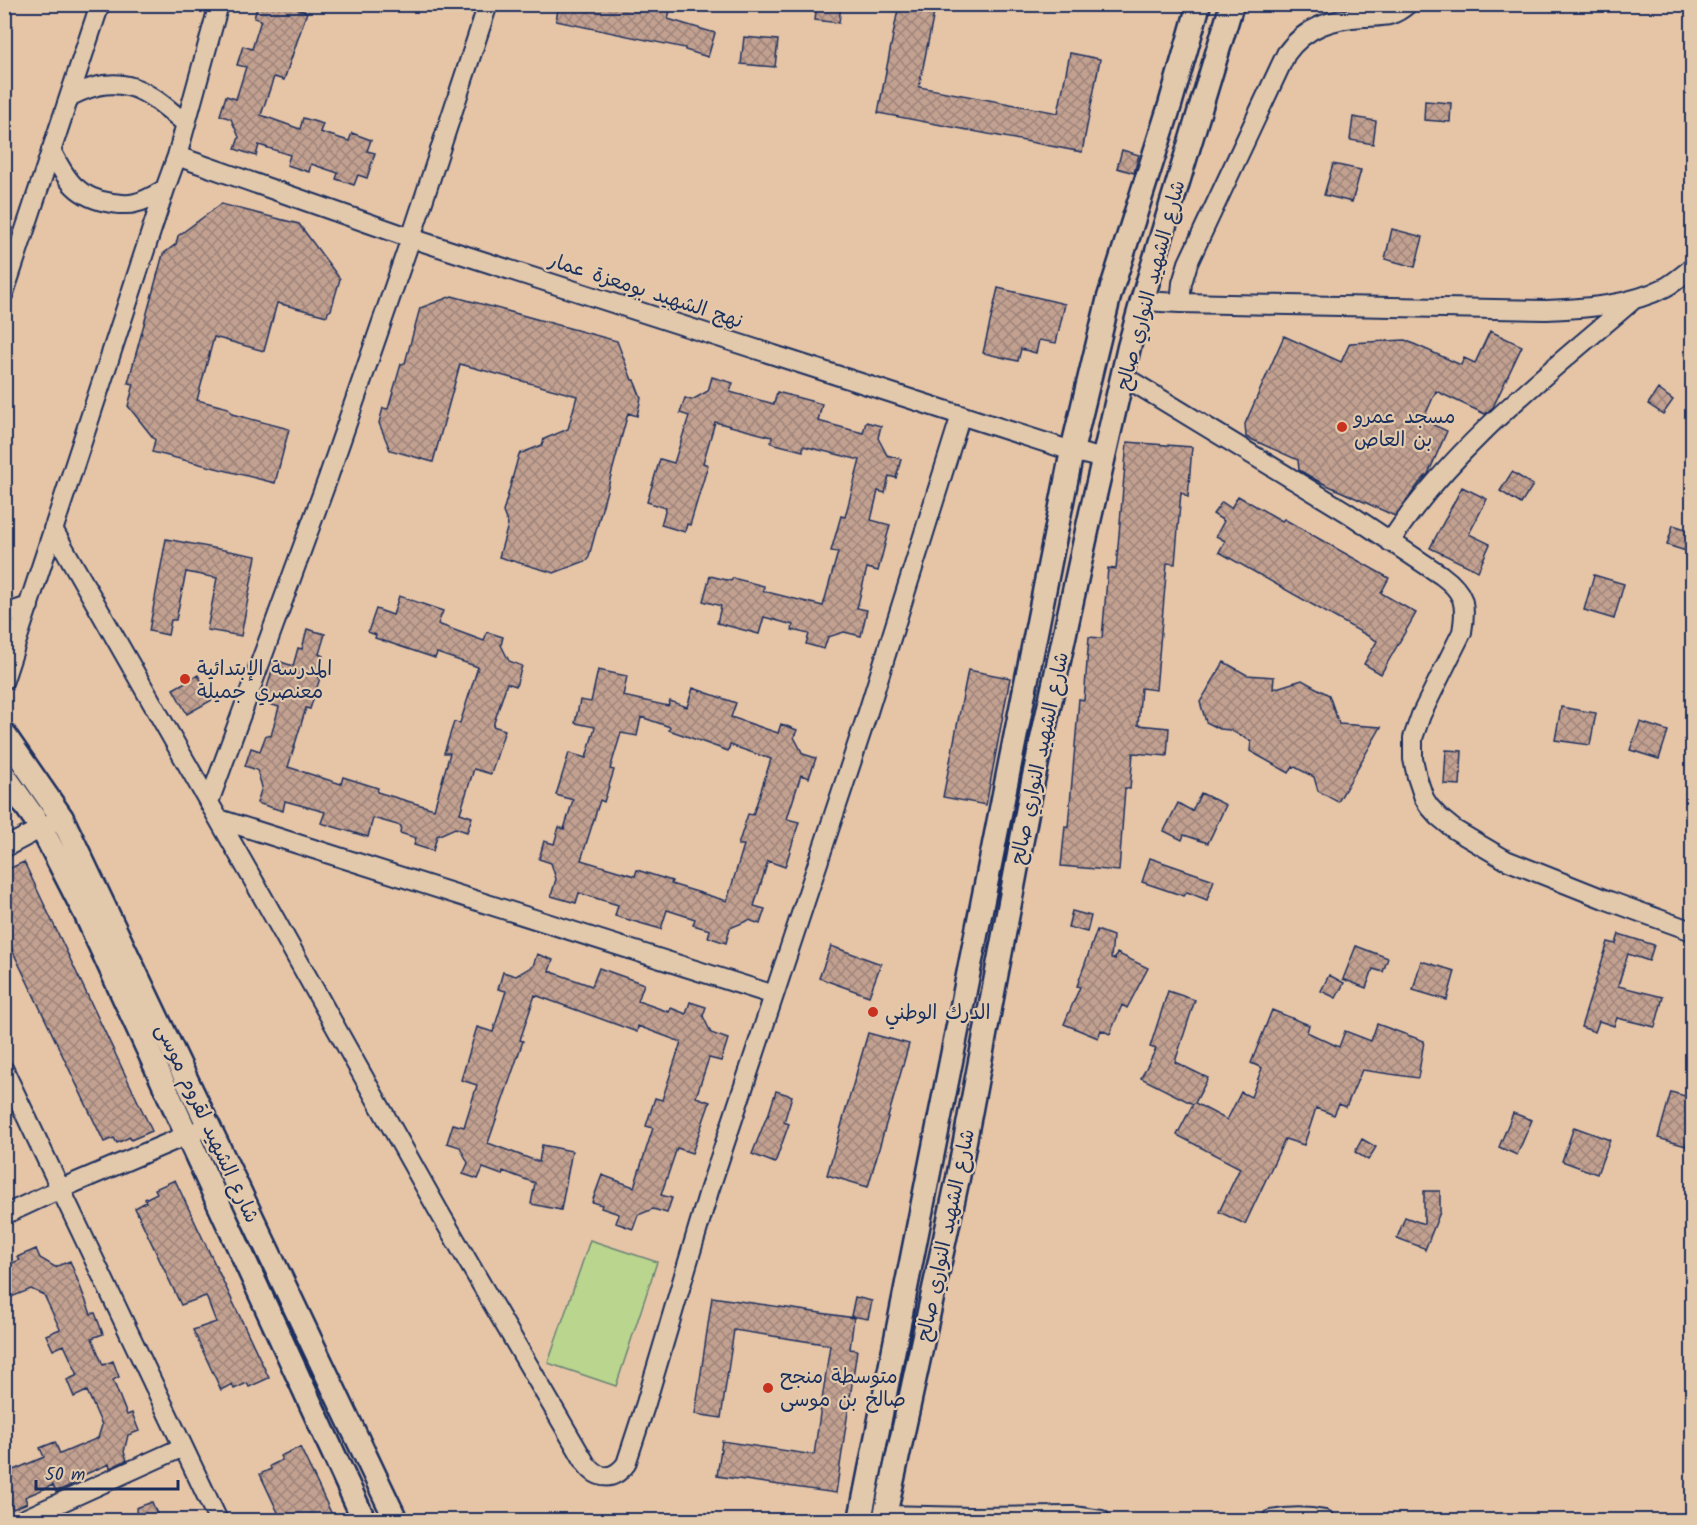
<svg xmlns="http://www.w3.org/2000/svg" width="1697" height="1525" font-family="Kalam,'Playpen Sans Arabic',sans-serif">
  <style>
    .pitch { fill: #bad58d; stroke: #6a8276; stroke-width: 1.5 }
    .building { fill: url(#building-cross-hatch); stroke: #1b2f5e; stroke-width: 1.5; fill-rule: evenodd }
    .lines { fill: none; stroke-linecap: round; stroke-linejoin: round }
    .minor-casing { stroke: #1b2f5e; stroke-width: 22 }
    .tertiary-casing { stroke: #1b2f5e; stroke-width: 27 }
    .minor { stroke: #e3c9ab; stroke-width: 18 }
    .tertiary { stroke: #e3c9ab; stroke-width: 22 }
    .poi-dot { fill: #c8321e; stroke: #e3c9ab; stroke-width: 2 }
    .labels { text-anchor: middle; stroke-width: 4.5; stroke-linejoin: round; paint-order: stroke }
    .street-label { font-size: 20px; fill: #1b2f5e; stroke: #e3c9ab }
    .poi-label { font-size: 20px; fill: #1b2f5e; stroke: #e3c9ab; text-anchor: start }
  </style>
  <defs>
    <pattern id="building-cross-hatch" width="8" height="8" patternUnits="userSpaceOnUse" patternTransform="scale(1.5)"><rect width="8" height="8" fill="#c3a191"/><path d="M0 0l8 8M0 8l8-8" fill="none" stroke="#9e847a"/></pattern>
  </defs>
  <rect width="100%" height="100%" fill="#e6c5a7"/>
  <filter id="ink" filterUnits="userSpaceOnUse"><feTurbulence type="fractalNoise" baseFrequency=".0167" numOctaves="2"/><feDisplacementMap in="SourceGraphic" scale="12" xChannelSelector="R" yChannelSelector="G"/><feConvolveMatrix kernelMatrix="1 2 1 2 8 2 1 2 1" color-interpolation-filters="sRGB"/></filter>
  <g filter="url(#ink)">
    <!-- pitch -->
    <path class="pitch" d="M590,1240L657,1262L616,1386L548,1363Z"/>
    <!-- building -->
    <path class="building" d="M258,4H299L297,9L307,12L284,80L274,77L261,115L300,129L303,118L323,124L320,132L349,141L352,133L371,140L367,151L375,153L367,178L358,175L354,185L336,179L338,173L311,164L309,172L287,165L290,155L259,145L256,156L235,149L239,137L231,119L220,115L226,96L236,99L246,67L237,65L243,46L252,49L261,20L254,18Z
      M559,4H663L671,6L668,19L715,33L708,57L685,50V48L556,21Z
      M817,4H841L839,23L815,20Z
      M899,4H932L930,13H934L919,87L1058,113L1070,53L1100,59L1082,152L878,113Z
      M744,37L778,40L775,67L741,64Z
      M1425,101L1451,103L1450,122L1424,120Z
      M1353,117L1376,121L1373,144L1350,140Z
      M1122,150L1139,155L1134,173L1117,168Z
      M1333,164L1361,170L1352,202L1324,195Z
      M221,204L299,224L340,279L331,310L328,312L327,316L277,303L264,351L214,337L197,400L228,408L232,414L289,429L275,483L152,452L155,440L128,406L134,384L128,383L163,254L176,244L178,236Z
      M1392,229L1423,237L1415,267L1385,259Z
      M998,288L1065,304L1056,343L1039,340L1036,353L1021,349L1018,361L983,353Z
      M452,296L617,341L632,380H634L641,398L637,416L628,413L588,560L554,573L499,557L508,525L503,512L519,454L542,445L544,439L568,429L577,396L460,364L433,462L390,450L379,423L383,408L388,409L401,364L405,363L420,308Z
      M1490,331L1522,346L1493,407L1485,414L1436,391L1423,420L1447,431L1428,474L1420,482L1395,516L1318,481L1299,470L1298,460L1246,437L1245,424L1284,336L1341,362L1350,343L1405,340L1461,365L1464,358L1475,363Z
      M712,377L733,383L730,392L774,404L777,392L822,404L818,421L863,433L866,422L881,426L878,438L887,455L901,459L896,478L889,476L885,493L878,491L871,520L890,525L878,571L867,568L857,608L867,610L861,636L844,632L828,637L824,649L806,644L809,634L792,630L793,625L764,617L759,634L717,623L721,606L703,601L710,576L731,581L733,578L764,586L763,591L823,606L838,552L831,551L841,516L845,517L860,460L803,446V451L771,443L772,437L715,422L703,463L708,465L690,525L687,524L685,532L661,525L666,508L647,502L660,459L674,463L689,416L680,413L685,398L692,400L708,391Z
      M1658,389L1673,400L1663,414L1648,404Z
      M1127,442L1192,447L1188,497L1181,492L1175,564L1167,563L1156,690L1141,688L1138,725L1169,728L1167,756L1133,753L1130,789L1125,788L1119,871L1061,866L1065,826L1068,827L1079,699L1084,700L1089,637L1102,638L1108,568L1116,569Z
      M1512,472L1533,485L1521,504L1500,491Z
      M1462,487L1487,499L1469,534L1490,544L1478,571L1430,548Z
      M1238,496L1282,521L1284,519L1389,578L1381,593L1416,613L1381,674L1364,664L1377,641L1219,552L1225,541L1216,536L1224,521L1213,514L1222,502L1231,508Z
      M1673,525L1692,531V553L1667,545Z
      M166,539L256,556L241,636L207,630L217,578L186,572L176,620H171L168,635L149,631Z
      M1594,575L1624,584L1614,619L1584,610Z
      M399,596L443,611L438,624L484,641L487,632L503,637L501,645L509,661L522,666L516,686L507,683L493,726L505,730L491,774L474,769L460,813L472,817L467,832L455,828L437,836L433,851L414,845L416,838L400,833L401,826L373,818L368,837L321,823L325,812L285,801L283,811L257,803L262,787L257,770L245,766L251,748L260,751L266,735L271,736L279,707L263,702L275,660L293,666L298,648L302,649L307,629L325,634L319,654L323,656L317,677L320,678L310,709L306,708L288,767L341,784L343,777L378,788L377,792L434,809L450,753H444L454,722L460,723L478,667L437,653L435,658L375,638L376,635L368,632L376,609L393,615Z
      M1224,662L1247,675L1274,677L1273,689L1302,680L1329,695L1339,724L1381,727L1338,802L1318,791L1314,777L1293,766L1289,773L1250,751L1251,741L1230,730L1220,729L1206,722L1200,702Z
      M598,670L627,676L623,696L668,706L670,701L687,707L693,688L736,703L731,717L778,733L781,724L797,730L794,737L803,754L816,758L809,778L801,775L787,819L799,822L785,867L768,861L754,906L765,909L760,924L749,920L730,928L726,943L708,937L710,930L693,925L695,919L667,910L661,929L615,916L618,905L579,893L576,903L551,896L556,879L551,863L539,859L544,841L554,844L559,827L564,829L573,800L556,795L569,753L586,758L595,727L575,723L580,700L591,702ZM641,717L670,727L669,730L728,751L730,745L771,759L753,815L748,814L738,845H744L727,901L671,884L672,881L637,870L635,876L581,860L600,800L604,802L614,770L610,769L621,733L637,736Z
      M968,670L1010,678L986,805L943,797Z
      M198,675L212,700L187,714L173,689Z
      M1561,707L1596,713L1590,745L1555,740Z
      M1640,722L1668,731L1659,759L1630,750Z
      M1446,750L1462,751L1460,785L1444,784Z
      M1201,793L1226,805L1208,843L1184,835L1182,840L1164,831L1178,803L1192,811Z
      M1150,858L1214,880L1207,900L1187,892L1184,896L1142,882Z
      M24,862L152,1131L131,1140L130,1137L117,1143L114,1138L104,1142L4,933V871Z
      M1072,911L1091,916L1087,932L1068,927Z
      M1097,930L1113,936L1111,958L1115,959L1117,953L1148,968L1127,1008L1122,1005L1110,1034L1101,1030L1098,1038L1064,1024L1080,987L1077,986Z
      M1619,934L1654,945L1649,961L1628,954L1618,986L1663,997L1655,1027L1617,1018L1614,1026L1599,1021L1595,1032L1581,1027L1608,942L1616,944Z
      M831,946L881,964L869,996L819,978Z
      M1356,946L1388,958L1383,972L1373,969L1366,988L1343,979Z
      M537,954L553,960L549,971L592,986L599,968L644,984L638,1001L669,1012L671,1008L686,1014L690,1002L706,1007L703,1016L711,1033L728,1039L721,1061L709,1058L696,1097L710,1102L692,1153L677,1148L661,1195L672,1198L667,1213L653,1209L638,1215L633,1229L616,1223L619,1214L601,1208L602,1205L592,1202L602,1175L634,1187L653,1128L646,1126L655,1098L662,1100L681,1042L638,1026L637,1032L535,995L520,1040L523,1041L488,1143L539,1162L542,1145L572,1151L561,1210L531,1204L535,1183L503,1171L502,1175L483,1168L478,1179L463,1174L468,1163L460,1147L447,1143L453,1124L464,1127L477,1085L461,1080L477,1027L493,1032L506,991L498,989L503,972L516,976L533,966Z
      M1421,961L1455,971L1447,1000L1413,990Z
      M1329,975L1344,983L1336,998L1321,991Z
      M1168,991L1195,1000L1175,1062L1208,1078L1195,1103L1227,1120L1241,1092L1251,1097L1262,1068L1251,1063L1272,1010L1309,1025L1307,1032L1339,1047L1345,1031L1371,1041L1377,1024L1424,1041L1418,1078L1362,1070L1346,1107L1339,1104L1334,1115L1316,1108L1304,1145L1285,1139L1245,1224L1219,1212L1240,1168L1177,1135L1193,1104L1141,1078L1156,1049L1150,1047Z
      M868,1033L909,1044L868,1187L827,1175Z
      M776,1091L792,1096L784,1122L789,1124L775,1163L752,1154L767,1116H768Z
      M1671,1092L1692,1098V1124L1686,1146L1658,1138Z
      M1513,1113L1532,1120L1517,1155L1499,1147Z
      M1574,1127L1610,1140L1597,1174L1562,1161Z
      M1362,1139L1376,1147L1368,1160L1355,1152Z
      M175,1180L269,1378L249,1387L247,1383L234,1389L232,1384L221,1390L193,1330L216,1322L206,1296L181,1305L135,1208L146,1202L145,1199L157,1193L155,1189Z
      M1424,1191H1440V1212L1425,1250L1424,1248L1397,1238L1405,1217L1424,1224Z
      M36,1249L40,1258L55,1267L70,1261L91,1314L95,1313L103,1334L92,1338L103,1365L113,1361L119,1377L113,1380L127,1415L132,1413L139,1431L128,1435L124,1452L127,1460L110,1468L109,1464L72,1480L73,1484L56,1492L53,1485L25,1497L27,1503L13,1509L9,1501L4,1503V1474L44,1457L40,1448L55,1442L60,1454L98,1438L102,1425L87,1391L74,1397L67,1380L78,1375L64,1345L53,1350L46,1335L60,1329L44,1295L31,1289L4,1300V1266L20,1260L17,1257Z
      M712,1297L854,1318L850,1349L857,1350L836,1493L717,1476L722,1441L814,1455L830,1345L734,1330L721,1418L695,1414Z
      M855,1297L872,1301L868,1319L851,1316Z
      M300,1447L335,1521H282L260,1474L271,1469L270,1466L282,1460L280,1456Z
      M152,1502L160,1521H137L136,1508Z"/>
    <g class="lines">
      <!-- minor casing -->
      <g class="minor-casing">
        <path id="minor" d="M71,96C123,70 146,90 186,124
          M51,150C66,180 77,198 112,203C119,204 129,205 135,203C146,201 156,194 165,189
          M177,156L411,238L1072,451L1104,459
          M4,293L100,4
          M1142,301L1180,303L1546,310C1587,308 1629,306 1666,287C1675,282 1684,274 1692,268
          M1180,303L1182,283L1188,263L1286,54C1306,26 1332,19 1364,17C1384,16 1392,18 1408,4
          M1123,376L1348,513L1441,575C1464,592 1467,603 1462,632L1421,715L1413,738V759L1417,777L1424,798L1429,806L1439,817L1455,830L1506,860L1604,899L1692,931
          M53,529L252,878L438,1210L586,1464C598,1480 613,1481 626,1464L646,1403L709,1191L867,715L961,415
          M1390,542C1453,446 1546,375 1632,301
          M4,614L29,606
          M4,680L165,189L177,156L219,4
          M209,802L328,478L411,238L488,4
          M219,819L774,995
          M4,848L53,822
          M4,1070L218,1520
          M4,1215L60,1189L199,1130
          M885,1515L970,1517L1074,1516L1101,1520
          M22,1520L183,1447
          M1271,1520C1290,1516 1306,1516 1325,1520"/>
      </g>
      <!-- tertiary casing -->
      <g class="tertiary-casing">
        <path id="tertiary" d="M4,734L62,818L396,1520
          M4,775L42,829L85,913L364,1520
          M860,1520L1072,451L1109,297L1170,105L1199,4
          M884,1520L958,1178L1033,781L1090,517L1129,347L1142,301L1232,4"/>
      </g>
      <!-- minor -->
      <use href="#minor" class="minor"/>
      <!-- tertiary -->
      <use href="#tertiary" class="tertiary"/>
    </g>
  </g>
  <!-- markers -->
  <g class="poi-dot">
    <circle cx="1342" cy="427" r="6"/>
    <circle cx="185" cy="679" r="6"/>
    <circle cx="873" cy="1012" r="6"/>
    <circle cx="768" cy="1388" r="6"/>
  </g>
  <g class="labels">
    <!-- street labels -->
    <g class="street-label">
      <text transform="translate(1150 285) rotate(-75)" y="7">شارع الشهيد النواري صالح</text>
      <text transform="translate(646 290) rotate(18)" y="7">نهج الشهيد بومعزة عمار</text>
      <text transform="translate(1039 758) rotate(-78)" y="7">شارع الشهيد النواري صالح</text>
      <text transform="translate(208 1123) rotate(65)" y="7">شارع الشهيد لقروم موسى</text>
      <text transform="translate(945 1235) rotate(-78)" y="7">شارع الشهيد النواري صالح</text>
    </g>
    <!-- poi labels -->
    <g class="poi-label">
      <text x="1354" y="423">مسجد عمرو<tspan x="1354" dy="23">بن العاص</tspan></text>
      <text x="197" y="675">المدرسة الإبتدائية<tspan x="197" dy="23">معنصري جميلة</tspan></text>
      <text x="885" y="1019">الدرك الوطني</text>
      <text x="780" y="1383">متوسطة منجح<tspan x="780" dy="23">صالح بن موسى</tspan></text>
    </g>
  </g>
  <!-- margin -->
  <rect width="1697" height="1525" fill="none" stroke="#e3c9ab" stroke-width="24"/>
  <rect x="12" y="12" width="1673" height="1501" fill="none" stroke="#1b2f5e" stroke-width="2" filter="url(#ink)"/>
  <!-- scale -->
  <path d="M36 1480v9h142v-9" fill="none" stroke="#1b2f5e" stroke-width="3"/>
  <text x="45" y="1480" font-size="18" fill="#1b2f5e" stroke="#e3c9ab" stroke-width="4.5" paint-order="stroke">50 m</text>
</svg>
